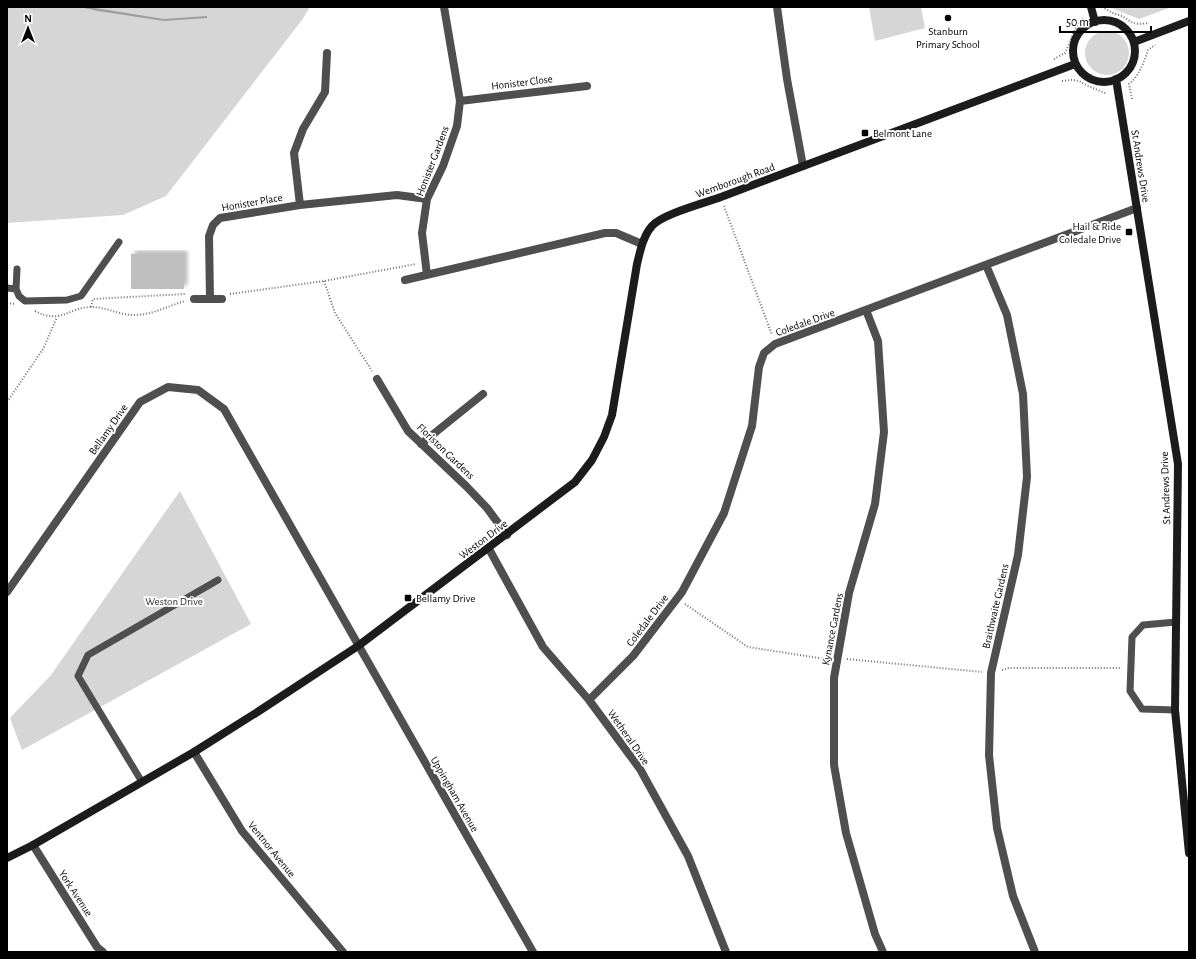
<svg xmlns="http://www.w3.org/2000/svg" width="1196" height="959" font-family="'Alegreya Sans',sans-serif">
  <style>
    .green { fill: #d6d6d6 }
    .water { fill: #9d9d9d }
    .building { fill: #bfbfbf; filter: url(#shadow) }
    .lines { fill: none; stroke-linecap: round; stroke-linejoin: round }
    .path { stroke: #717171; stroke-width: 2; stroke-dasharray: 1 2; stroke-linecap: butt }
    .lane { stroke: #4f4f4f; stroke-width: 7 }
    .street { stroke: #4f4f4f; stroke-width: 8 }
    .secondary { stroke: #1c1c1c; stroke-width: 8 }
    .poi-dot { fill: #000; stroke: #fff; stroke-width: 1.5 }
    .labels { text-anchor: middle; stroke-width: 4; stroke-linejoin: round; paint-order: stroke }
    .poi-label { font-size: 11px; fill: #000; stroke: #fff; text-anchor: start }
    .street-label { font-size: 11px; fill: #000; stroke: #fff }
    .park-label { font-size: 11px; fill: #2d2d2d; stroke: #fff }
  </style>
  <defs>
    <filter id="shadow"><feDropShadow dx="3.5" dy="-3.5" stdDeviation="2" flood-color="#0004"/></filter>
  </defs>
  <rect width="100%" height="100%" fill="#fff"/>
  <!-- green -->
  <path class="green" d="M7,7H310L302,20L166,196L123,215L7,223Z
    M869,7H921L925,28L875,41Z
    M1109,7H1172L1139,19Z
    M1085 53a22 22 0 1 1 44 0a22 22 0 1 1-44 0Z
    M180,491L251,624L22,750L10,718L51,675Z"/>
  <!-- water -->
  <path class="water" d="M79,7H89L164,19L207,16V18L164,21L98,11Z"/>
  <!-- building -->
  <path class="building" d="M131,254H184V289H131Z"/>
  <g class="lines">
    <!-- path -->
    <path class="path" d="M1102,7L1113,13L1122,16L1133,23L1139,24L1149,23
      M1054,59L1065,53L1076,27L1083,18
      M1062,81L1071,80L1079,81L1086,85L1107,94
      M1132,99L1129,84C1139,76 1144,62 1148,50L1155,45
      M724,206L772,335
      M324,281L335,313L372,371
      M230,294L324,281L416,264
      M7,303L14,304
      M91,307L93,299L185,294
      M35,311C61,325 69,307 92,307C106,307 119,315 134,315C152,315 168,306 185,301
      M7,402L43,349L57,317
      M685,604L748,647L819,658L829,659
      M847,659L982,672
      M1002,670L1009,668H1121"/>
    <!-- lane -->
    <path class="lane" d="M7,288L16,289L17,269
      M16,289L19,296L25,301L67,300L81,296L119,242
      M1175,710L1142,709L1130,691L1132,637L1143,625L1176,622
      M142,782L78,676L88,655L218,580"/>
    <!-- street -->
    <path class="street" d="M777,7L787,79L803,166
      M460,101L587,86
      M300,205L294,153L303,129L325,92L327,53
      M986,265L1007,315L1023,394L1027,477L1018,555L991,673L989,755L997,828L1013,896L1035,952
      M427,275L422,233L427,199L443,166L457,126L460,101L444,7
      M405,280L605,233H616L642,244
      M194,299H222
      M210,299L209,236L213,225L220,218L300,205L397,195L427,199
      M866,310L878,341L884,432L875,504L849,593L834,678V765L846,833L875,934L883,952
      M377,379L408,431L466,486L487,508L507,535
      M421,444L483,394
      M489,549L543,647L589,700L640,769L688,856L726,952
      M7,592L140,402L168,387L198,390L224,409L533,952
      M589,700L633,656L682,592L724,513L752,426L759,367L764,353L775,344L1137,208
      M194,752L242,831L343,952
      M33,845L97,947L103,952"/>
    <!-- secondary -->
    <path class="secondary" d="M1091,7L1095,22
      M1073 51a31 31 0 1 1 62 0a31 31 0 1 1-62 0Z
      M1134,42L1189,21
      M1116,79L1178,464L1175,710L1189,853
      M7,858L33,845L194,752L259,711L358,646L575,482L592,460L604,437L612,415L637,264C640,252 643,236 652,226C662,214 705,203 721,197L1075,64"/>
  </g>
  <!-- markers -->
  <g class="poi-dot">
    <circle cx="948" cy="18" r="4"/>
    <rect x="861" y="129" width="8" height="8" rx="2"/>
    <rect x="1125" y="228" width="8" height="8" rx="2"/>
    <rect x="404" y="594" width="8" height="8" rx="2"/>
  </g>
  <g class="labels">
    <!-- poi labels -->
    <g class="poi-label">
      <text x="948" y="35" text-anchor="middle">Stanburn<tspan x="948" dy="13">Primary School</tspan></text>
      <text x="873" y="137">Belmont Lane</text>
      <text x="1121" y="230" text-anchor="end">Hail &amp; Ride<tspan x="1121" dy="13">Coledale Drive</tspan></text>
      <text x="416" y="602">Bellamy Drive</text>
    </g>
    <!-- street labels -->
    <g class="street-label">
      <text transform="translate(522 82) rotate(-7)" y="4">Honister Close</text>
      <text transform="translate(432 161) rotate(-69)" y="4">Honister Gardens</text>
      <text transform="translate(1141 166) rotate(81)" y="4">St Andrews Drive</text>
      <text transform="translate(735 180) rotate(-20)" y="4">Wemborough Road</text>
      <text transform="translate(252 202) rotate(-10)" y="4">Honister Place</text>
      <text transform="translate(805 322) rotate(-20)" y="4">Coledale Drive</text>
      <text transform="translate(108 429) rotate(-55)" y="4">Bellamy Drive</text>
      <text transform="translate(446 451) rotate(44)" y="4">Floriston Gardens</text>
      <text transform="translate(1165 488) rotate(-92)" y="4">St Andrews Drive</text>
      <text transform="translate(483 539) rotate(-37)" y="4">Weston Drive</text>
      <text transform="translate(995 606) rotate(-77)" y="4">Braithwaite Gardens</text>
      <text transform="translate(647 620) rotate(-53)" y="4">Coledale Drive</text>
      <text transform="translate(832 629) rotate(-79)" y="4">Kynance Gardens</text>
      <text transform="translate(629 737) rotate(55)" y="4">Wetheral Drive</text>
      <text transform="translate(455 794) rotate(60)" y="4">Uppingham Avenue</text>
      <text transform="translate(272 849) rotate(51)" y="4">Ventnor Avenue</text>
      <text transform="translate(76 893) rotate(57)" y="4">York Avenue</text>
    </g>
    <!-- park labels -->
    <g class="park-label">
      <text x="174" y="605">Weston Drive</text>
    </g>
  </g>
  <!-- border -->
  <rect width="1196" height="959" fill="none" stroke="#000000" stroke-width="16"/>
  <!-- north arrow -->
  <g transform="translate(28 28)" stroke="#ffffff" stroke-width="3" paint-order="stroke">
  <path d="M0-3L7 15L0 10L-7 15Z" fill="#000000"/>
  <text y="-6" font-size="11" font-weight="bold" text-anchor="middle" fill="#000000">N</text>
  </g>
  <!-- scale -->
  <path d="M1060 26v6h91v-6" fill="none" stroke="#000000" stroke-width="2"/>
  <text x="1066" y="26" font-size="12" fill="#000000" stroke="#ffffff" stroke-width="3" paint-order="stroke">50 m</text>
</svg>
